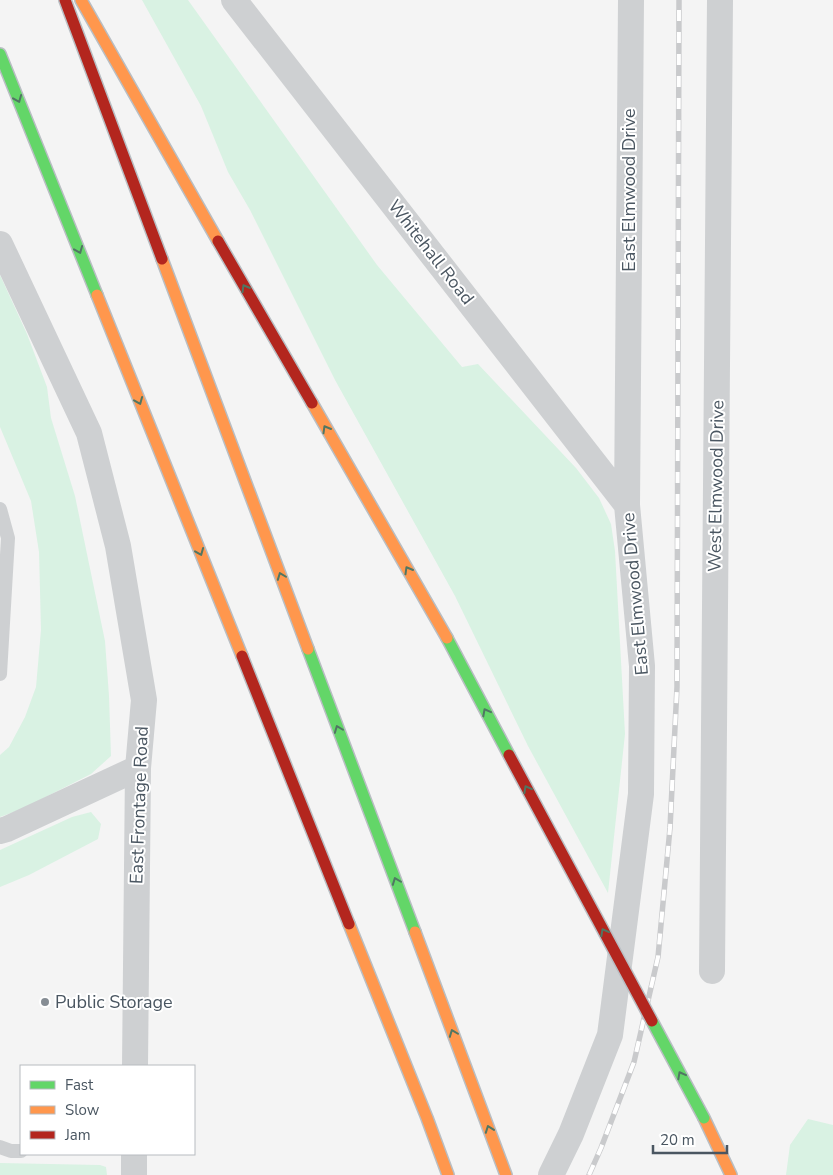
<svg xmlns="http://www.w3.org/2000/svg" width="833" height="1175" font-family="'Nunito Sans',sans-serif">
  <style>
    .green { fill: #d9f2e3 }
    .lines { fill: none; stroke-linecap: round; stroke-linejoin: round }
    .fast-casing { stroke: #b9bec3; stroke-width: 14 }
    .slow-casing { stroke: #b9bec3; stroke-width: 14 }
    .jam-casing { stroke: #b9bec3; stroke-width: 14 }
    .lane { stroke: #ced0d2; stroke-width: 14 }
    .street { stroke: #ced0d2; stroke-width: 26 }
    .fast { stroke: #63d668; stroke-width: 11 }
    .slow { stroke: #ff974d; stroke-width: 11 }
    .jam { stroke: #b3261e; stroke-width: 11 }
    .rail-casing { stroke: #c9cacc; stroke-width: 5.5 }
    .rail { stroke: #fff; stroke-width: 4; stroke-dasharray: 11; stroke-linecap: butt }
    .fast-bridge-casing { stroke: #b9bec3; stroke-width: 14; stroke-linecap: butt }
    .jam-bridge-casing { stroke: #b9bec3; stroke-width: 14; stroke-linecap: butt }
    .fast-bridge { stroke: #63d668; stroke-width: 11 }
    .jam-bridge { stroke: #b3261e; stroke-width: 11 }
    .oneway { stroke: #507663 }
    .poi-dot { fill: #868d94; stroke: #fff; stroke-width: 2 }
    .labels { text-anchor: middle; stroke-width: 4; stroke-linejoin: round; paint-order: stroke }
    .street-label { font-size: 18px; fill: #4a5661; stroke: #fff }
    .poi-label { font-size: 18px; fill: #4a5661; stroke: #fff; text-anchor: start }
  </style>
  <rect width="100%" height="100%" fill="#f4f4f4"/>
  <!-- green -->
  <path class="green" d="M142,0H188L377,265L462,367L478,364L576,468L599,498L611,524L615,551L625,734L608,893L528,746L455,596L335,380L250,210L228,172L201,106Z
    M0,275L27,334L47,387L51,418L75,496L105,641L109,696L111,756L91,774L22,809L0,817V755L9,747L25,717L36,687L41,630L39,552L31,501L0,427Z
    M91,812L101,824L98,839L29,875L0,887V850L72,817Z
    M808,1119L833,1125V1175H786L790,1145Z
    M0,1163L100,1165L106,1167L107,1175H0Z"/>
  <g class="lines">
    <!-- fast casing -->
    <g class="fast-casing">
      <path id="fast" d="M0,54L97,295
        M447,638L509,755
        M308,649L415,932"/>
    </g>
    <!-- slow casing -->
    <g class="slow-casing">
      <path id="slow" d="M81,0L218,241
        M162,259L308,649
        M97,295L242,656
        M312,403L447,638
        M349,924L427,1118L448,1175
        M415,932L506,1175
        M704,1118L731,1175"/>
    </g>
    <!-- jam casing -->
    <g class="jam-casing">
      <path id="jam" d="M65,0L162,259
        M218,241L312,403
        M242,656L349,924"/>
    </g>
    <!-- lane -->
    <path class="lane" d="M0,509L8,538L0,674
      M0,1147L11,1151H21"/>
    <!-- street -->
    <path class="street" d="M234,0L627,505
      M0,244L89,433L118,546L144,700L138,768L135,1066
      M0,831L7,829L138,768
      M712,971L720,0
      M134,1175V1154
      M551,1175L571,1134L610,1035L641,794L642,666L627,505L631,0"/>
    <!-- fast -->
    <use href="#fast" class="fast"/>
    <!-- slow -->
    <use href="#slow" class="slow"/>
    <!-- jam -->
    <use href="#jam" class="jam"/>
    <!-- rail casing -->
    <g class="rail-casing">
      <path id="rail" d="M589,1175L601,1148L634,1062L658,957L670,828L677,687L679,0"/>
    </g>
    <!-- rail -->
    <use href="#rail" class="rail"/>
    <!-- fast-bridge casing -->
    <g class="fast-bridge-casing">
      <path id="fast-bridge" d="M652,1021L704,1118"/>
    </g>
    <!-- jam-bridge casing -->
    <g class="jam-bridge-casing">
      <path id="jam-bridge" d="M509,755L652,1021"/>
    </g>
    <!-- fast-bridge -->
    <use href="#fast-bridge" class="fast-bridge"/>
    <!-- jam-bridge -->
    <use href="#jam-bridge" class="jam-bridge"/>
  </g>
  <!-- one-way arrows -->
  <defs><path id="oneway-chevron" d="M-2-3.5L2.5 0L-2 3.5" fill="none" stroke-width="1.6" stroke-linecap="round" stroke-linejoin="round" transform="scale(1.25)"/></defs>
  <g class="oneway">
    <use href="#oneway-chevron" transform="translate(18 99) rotate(68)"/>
    <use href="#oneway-chevron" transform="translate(79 250) rotate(68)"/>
    <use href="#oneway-chevron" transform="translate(245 288) rotate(-120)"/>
    <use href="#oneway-chevron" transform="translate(139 401) rotate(68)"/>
    <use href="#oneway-chevron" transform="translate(326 429) rotate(-120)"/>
    <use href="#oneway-chevron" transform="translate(200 552) rotate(68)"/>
    <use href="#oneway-chevron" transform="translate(408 570) rotate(-120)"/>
    <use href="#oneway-chevron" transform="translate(281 576) rotate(-111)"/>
    <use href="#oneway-chevron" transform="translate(486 712) rotate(-118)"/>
    <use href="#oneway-chevron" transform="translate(338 729) rotate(-111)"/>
    <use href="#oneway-chevron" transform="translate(527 789) rotate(-118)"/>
    <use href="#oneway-chevron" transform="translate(396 881) rotate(-111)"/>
    <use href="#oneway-chevron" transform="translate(604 932) rotate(-118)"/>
    <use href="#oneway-chevron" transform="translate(453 1033) rotate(-111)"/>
    <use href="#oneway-chevron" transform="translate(681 1075) rotate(-118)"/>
    <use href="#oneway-chevron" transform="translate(489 1129) rotate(-110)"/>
  </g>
  <!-- markers -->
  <circle class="poi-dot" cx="45" cy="1002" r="5"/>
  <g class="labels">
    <!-- street labels -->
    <g class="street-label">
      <text transform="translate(629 190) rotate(-90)" y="6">East Elmwood Drive</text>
      <text transform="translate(431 252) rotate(52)" y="6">Whitehall Road</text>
      <text transform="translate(716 486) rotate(-89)" y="6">West Elmwood Drive</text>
      <text transform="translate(635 594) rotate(-95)" y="6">East Elmwood Drive</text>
      <text transform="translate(139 805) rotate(-88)" y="6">East Frontage Road</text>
    </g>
    <!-- poi labels -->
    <g class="poi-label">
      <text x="55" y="1008">Public Storage</text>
    </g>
  </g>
  <!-- legend -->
  <rect x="20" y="1065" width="175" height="90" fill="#ffffff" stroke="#b7bbc0"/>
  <rect x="30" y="1081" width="25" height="8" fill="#63d668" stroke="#b7bbc0"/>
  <text x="65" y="1090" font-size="15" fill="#4a5661">Fast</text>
  <rect x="30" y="1106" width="25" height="8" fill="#ff974d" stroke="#b7bbc0"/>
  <text x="65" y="1115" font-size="15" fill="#4a5661">Slow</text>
  <rect x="30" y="1131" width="25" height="8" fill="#b3261e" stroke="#b7bbc0"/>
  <text x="65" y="1140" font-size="15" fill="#4a5661">Jam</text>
  <!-- scale -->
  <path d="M653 1145v8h74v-8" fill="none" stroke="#4a5661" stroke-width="2.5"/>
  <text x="660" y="1145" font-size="15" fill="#4a5661" stroke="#ffffff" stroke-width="4" paint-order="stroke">20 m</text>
</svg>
